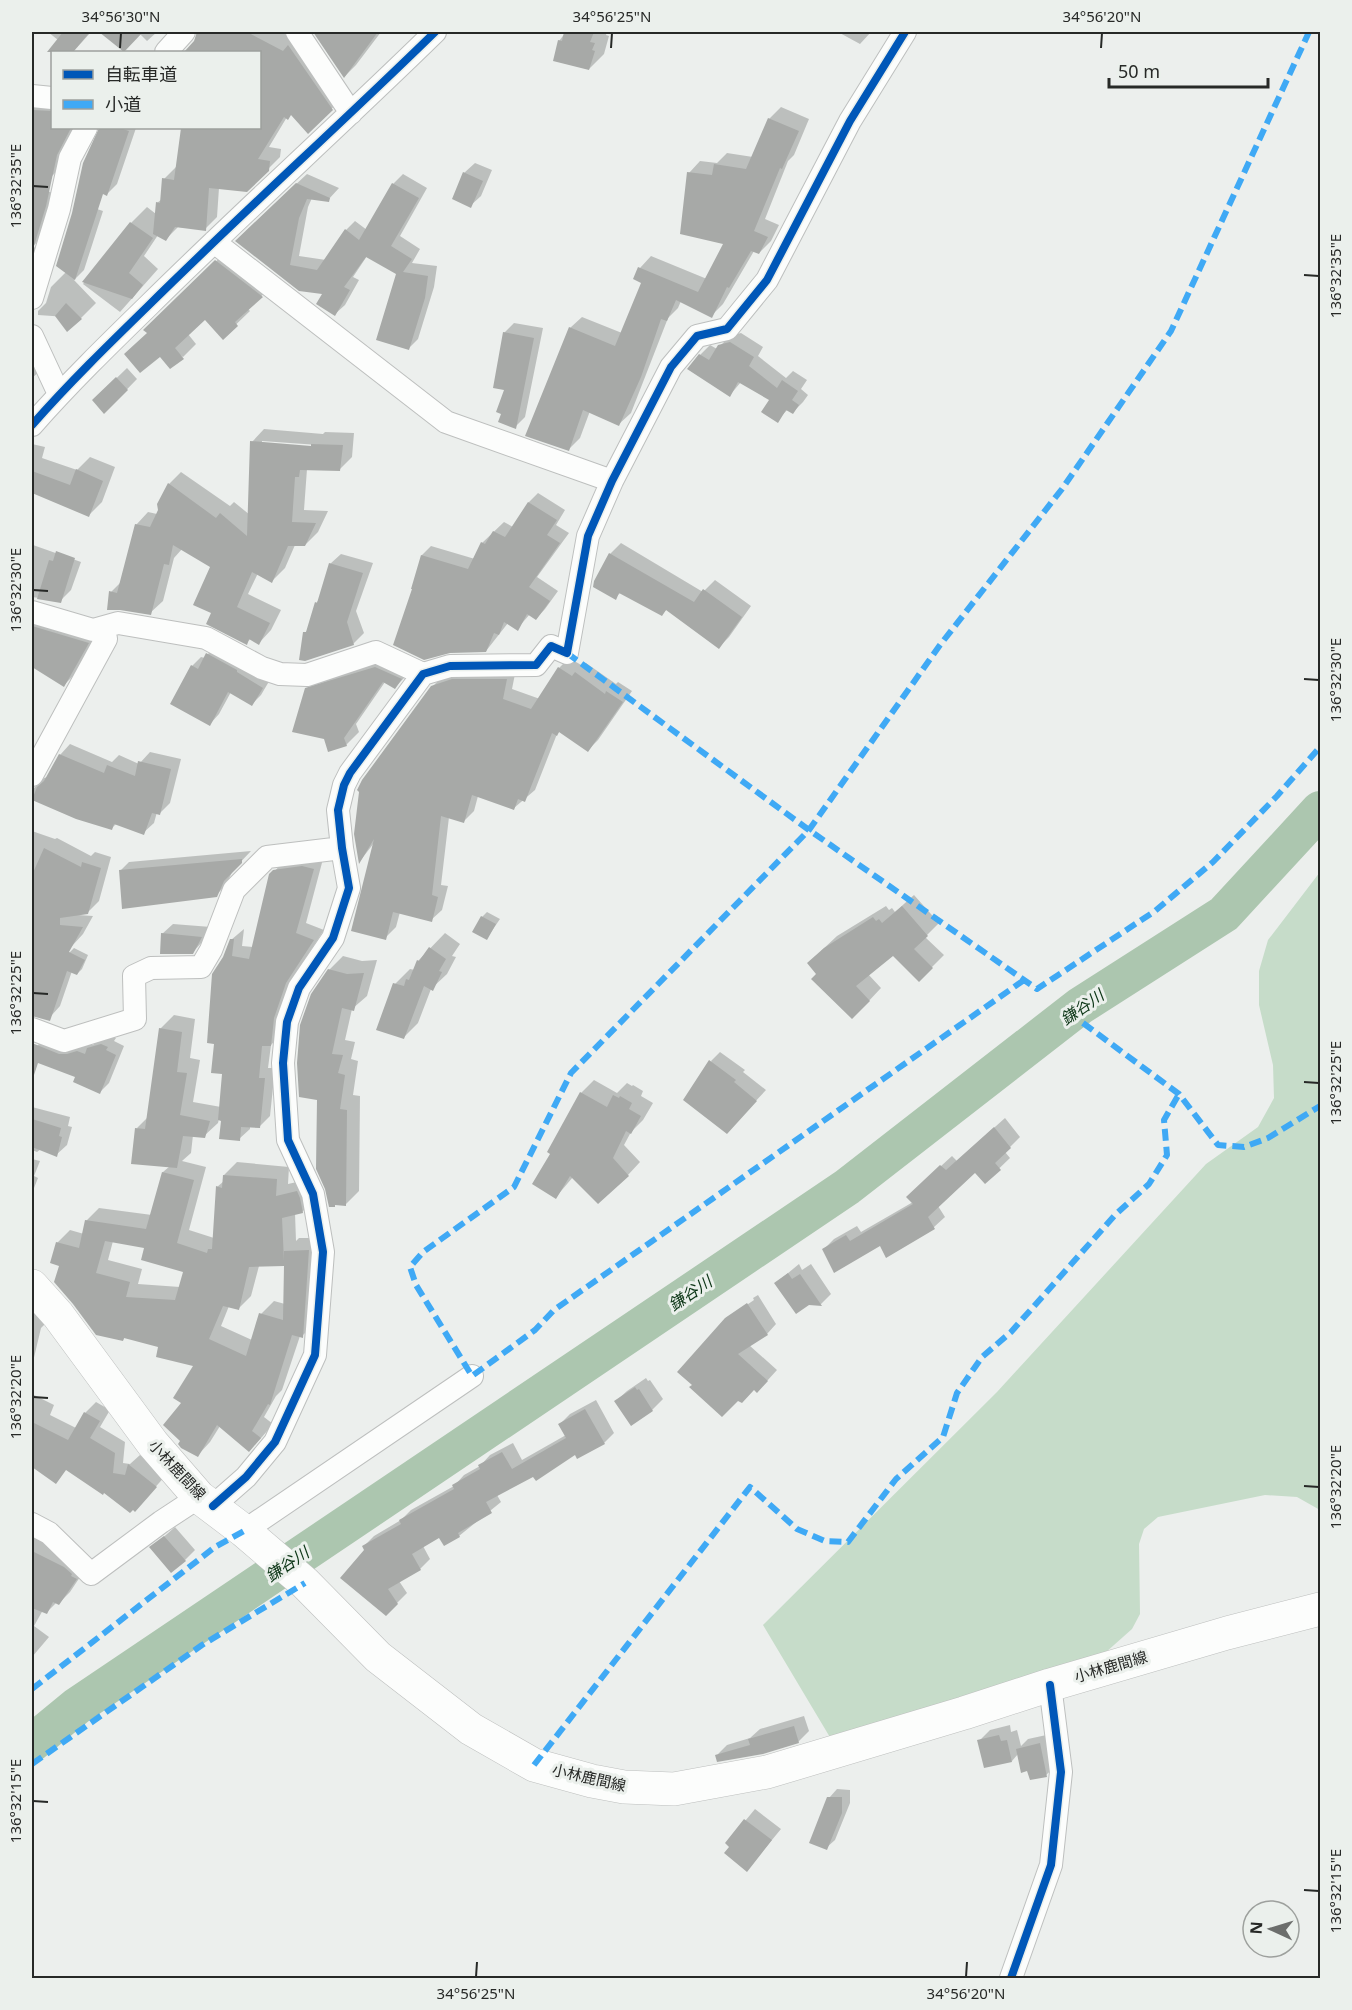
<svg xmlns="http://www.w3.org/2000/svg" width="1352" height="2010" font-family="'Noto Sans','Noto Sans JP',sans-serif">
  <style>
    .forest { fill: #c6dcc9 }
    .shadow { fill: #0003; fill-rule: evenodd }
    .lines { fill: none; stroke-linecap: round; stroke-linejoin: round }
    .river { stroke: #acc6af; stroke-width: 38 }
    .building { fill: #a7a9a7; fill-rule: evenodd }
    .minor-casing { stroke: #bdbfbe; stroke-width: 24 }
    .secondary-casing { stroke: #bdbfbe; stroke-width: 34 }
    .minor { stroke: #fcfdfc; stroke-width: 22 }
    .secondary { stroke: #fcfdfc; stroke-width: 33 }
    .quiet { stroke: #3fa9f5; stroke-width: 6; stroke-dasharray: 12 6; stroke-linecap: butt }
    .cycleway-casing { stroke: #ebf0ec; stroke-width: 11 }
    .cycleway { stroke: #0057b8; stroke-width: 8 }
    .ticks { fill: none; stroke: #272927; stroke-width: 2 }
    .labels { text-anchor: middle; stroke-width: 6; stroke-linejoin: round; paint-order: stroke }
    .street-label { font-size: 15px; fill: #272927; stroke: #ebf0ec }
    .water-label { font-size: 16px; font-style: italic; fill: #0b3515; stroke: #ebf0ec }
    .neatline { fill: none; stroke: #272927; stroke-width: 2 }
    .ticks-label { font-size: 15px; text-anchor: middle; fill: #272927 }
  </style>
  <rect width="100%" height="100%" fill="#ecefed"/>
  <!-- forest -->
  <path class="forest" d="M1320,872V1510L1297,1497L1265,1495L1158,1517L1144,1529L1139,1544L1140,1614L1132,1629L1105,1653L831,1739L763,1625L997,1392L1206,1164L1258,1127L1274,1098L1273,1065L1259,1005V971L1268,940Z"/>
  <!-- shadow -->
  <path class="shadow" d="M48,32H91L73,52H59L53,47L58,40Z
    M101,32H157L147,41L140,34L123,51Z
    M219,32H281L310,47L344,97L308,131L292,114L287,117L269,147L281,149L280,157L246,191L219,188L217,217L205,229L178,227L166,239L158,235L144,256L158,269L120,312L83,284L131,223L147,207L156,214L157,203L162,199L164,179L176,167H178L182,128H260V52H186L193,45L234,48Z
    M315,32H381L356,65L345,76Z
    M566,32H607L606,35L609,36L604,54L589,69L559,41Z
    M838,32H871L860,44Z
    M32,100L52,102V128H75L61,167L52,176L32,168Z
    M781,107L809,119L794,155L788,161L765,219L779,225L771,241L759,253L754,251L723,304L711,316L681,301L678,308L668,318L631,413L619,424L590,411L580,438L568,450L570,328L582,317L622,333L643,282L640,268L651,256L707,279L725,243L689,173L700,161L717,163L727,153L753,157L769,119Z
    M101,128H136L117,184L107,194L103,193L99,135Z
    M475,163L492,170L481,196L470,206L464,173Z
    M307,174L339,188L328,200L312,198L308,207L299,256L326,260L346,230L355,221L367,230L393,184L403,174L427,188L400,236L420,249L412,263L437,266L434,287L418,339L409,348L397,273L367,256L353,277L359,280L345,305L335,314L324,293L246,231Z
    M32,186L56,194L44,236L33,246L39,252L32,276Z
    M82,204L103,211L84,270L74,280L96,303L81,318L38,315V311L46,303L51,287L66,272Z
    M230,248L275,283L248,309L250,311L223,337L205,318L188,334L196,344L183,357L148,333L158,317Z
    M514,323L543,328L525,417L515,427L506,389L504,333Z
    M741,333L763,347L758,356L786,378L793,371L807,380L801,389L808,395L803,402L793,412L788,409L777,421L771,399L741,382L730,395L700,355L710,345L717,349L730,336Z
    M32,336L47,365L32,378Z
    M127,368L137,379L105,412L94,400Z
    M264,429L323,434L325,432L354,433L352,457L339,470L307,469L304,510L328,511L318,532L305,545H295L285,568L272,581L258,573L248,594L281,610L271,630L259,643L251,638L247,643L213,612L212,566L182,549L174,558L163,601L150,613L111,592L121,582L136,525L148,512L157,514L169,484L181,472L230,506L234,502L250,515L252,442ZM262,441L318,445V448L262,444Z
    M32,444L45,447L42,458L77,470L90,457L115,467L102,502L89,515L32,492V493Z
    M538,493L565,510L556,525L569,533L537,577L558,591L545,609L536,619L530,614L517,629L508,623L486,651L414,588L422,555L431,546L475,559L482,543L504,522L513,527L529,502Z
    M621,543L703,592L715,580L751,606L729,637L719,647L667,609L662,614L621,592L615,598L610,554Z
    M33,545L81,562L71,590L60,601L32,597V547Z
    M341,554L373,563L356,611L364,633L353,644L305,633L309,629L316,603L320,599L330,564Z
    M32,607L99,631L75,674L64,685L33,666L32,671Z
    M216,644L271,678L261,695L252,704L231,692L219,714L210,724L192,666L201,657L205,658Z
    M389,654L408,674L395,687L385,682L356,724L359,732L346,745L307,689L320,676Z
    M569,658L583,666L586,663L616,684L618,682L632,691L598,740L588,750L560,731L557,734L535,790L514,808L478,796L474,811L464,821L449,817L441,885L448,886L442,910L431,920L400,912L396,927L385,938L374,843L360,861L432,687L443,676L516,669L512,689L540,699L559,668Z
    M70,744L112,762L119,755L139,764L150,752L181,759L170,803L160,813L157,812L154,823L143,833L116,824L112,828L77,817L32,798L33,789L44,778L48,777L60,755Z
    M32,831L55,839L57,838L91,856L95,852L111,857L99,901L88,912L78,915L93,916L83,934L72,946L32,929V878L34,872L32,871Z
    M251,851L233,870L226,885L216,895L120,871L129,862Z
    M323,859L306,923L324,930L297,971L284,1006L281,1034L271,1045L268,1068H275L270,1116L259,1127L250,1126V1129L239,1139L222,1119H219L218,1123L204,1136L193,1135L191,1153L182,1161L206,1167L189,1230L214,1238L217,1187L224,1181V1175L237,1162L289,1167L288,1184L310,1179L315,1199L302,1212L295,1213L296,1241L299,1238H322L315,1323L302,1336H300L282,1390L276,1396L264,1417L273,1424L262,1437L249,1450L220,1426L210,1442L198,1455L183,1402L196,1365L160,1346L125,1337L123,1340L61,1265L57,1243L70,1230L84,1234L86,1221L99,1208L152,1215L163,1172L170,1166L137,1128L148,1117L160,1029L174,1015L195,1019L190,1058L200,1060L193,1102L221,1107L224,1073V957L231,940L244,929L242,946L253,947L271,875L285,860ZM113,1241L146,1247L185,1271L180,1287L138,1284L142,1269L108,1260ZM286,1265L285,1304L274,1301L261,1314L252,1340L221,1326L229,1306L238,1309L251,1296L259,1266Z
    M914,895L939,923L925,937L944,955L919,980L893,954L868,974L881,988L866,1004L818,974L821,951L837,936L886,906L889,910L892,908L895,912Z
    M487,912L500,919L487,938L482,917Z
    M173,924L211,927L203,941L193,952L162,934Z
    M445,933L460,944L452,956L456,957L447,974L431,989L418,1023L403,1038L395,984L410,969L415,970L418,961Z
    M74,948L88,955L82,969L77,974L72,971L60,1006L51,1016L32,1009L36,994L32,992V953L35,949L69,953Z
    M343,956L362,961L377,960L367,996L352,1009L345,1040L355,1042L351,1059L358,1061L353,1095L360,1096L359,1191L345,1205L336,1204L329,970Z
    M110,1035L116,1038L114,1041L124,1046L109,1083L100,1092L37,1046L46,1037L93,1045L98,1039Z
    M720,1052L745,1070L743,1072L766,1090L736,1122L711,1061Z
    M594,1080L617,1093L627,1083L632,1086L633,1085L643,1091L641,1096L653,1103L643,1120L631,1132L624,1145L640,1162L628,1175L573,1177L556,1197L552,1153L549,1151L581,1093Z
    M32,1107L70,1117L68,1126L72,1127L67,1145L56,1155L41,1149L37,1152L32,1150Z
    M1005,1118L1020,1137L1005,1152L1010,1158L985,1182L975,1171L938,1206L945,1217L934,1227L886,1256L880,1244L823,1250L834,1239L857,1226L861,1232L913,1202L918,1187L952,1156L957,1161Z
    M32,1159L40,1161L34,1176L38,1178L32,1193Z
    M799,1264L802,1270L811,1264L831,1294L821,1304H808L776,1283Z
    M758,1295L776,1324L767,1334L749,1345L777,1370L767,1381L754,1389L742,1401L726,1319L754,1300L753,1298Z
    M32,1298L46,1323L41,1328L32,1366Z
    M646,1378L648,1381L650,1380L663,1399L652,1410L632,1423L616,1401L627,1391Z
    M32,1394L54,1405L50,1415L76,1428L85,1413L96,1402L110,1410L100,1427L125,1442L123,1463L130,1464L140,1455L166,1475L145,1499L63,1462L32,1460Z
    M596,1400L614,1433L604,1443L576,1452L497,1495L501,1502L459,1536H439L423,1546L430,1559L420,1569L399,1581L407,1593L386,1614L364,1546L374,1536L401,1520L411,1510L454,1486L464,1475L480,1466L490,1455L513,1443L522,1460L566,1435L560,1424L570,1414Z
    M32,1520L86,1568L70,1592L59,1603L57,1602L47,1612L43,1610L34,1626L49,1637L32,1657Z
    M175,1527L195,1550L185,1560L151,1548Z
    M804,1716L809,1731L798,1742L717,1755L727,1745L750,1738L760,1729Z
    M1010,1725L1011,1732L1017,1730L1021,1746L1028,1739L1051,1734L1057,1765L1046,1775L1028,1769L1018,1754L1012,1761L979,1741L990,1730Z
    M837,1789L850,1790V1803L835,1840L826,1848L829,1798Z
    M755,1809L781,1829L747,1870L727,1843Z"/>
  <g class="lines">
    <!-- river -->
    <path class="river" d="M32,1743L77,1706L847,1187L1080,1006L1224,914L1320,810"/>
  </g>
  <!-- building -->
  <path class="building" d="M63,32H90L73,52H47Z
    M99,32H143L124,52Z
    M197,32H247L283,51L288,45L333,110L308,134L291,115L288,120L284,117L258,159L270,161L269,171L247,192L209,188L206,231L175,227L166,241L153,234L156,202L160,203L162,178L174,180L181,128H260V52H184L194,41Z
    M313,32H378L344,78Z
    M564,32H594L590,42L595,43L592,50L595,51L589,70L553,61L558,40L562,41Z
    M32,110L52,111V128H71L57,155L46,206L33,249Z
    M768,118L799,131L782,169L780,168L754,231L768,237L759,254L751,251L729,288L727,287L712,318L676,300L667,321L661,319L641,377L619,426L583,410L569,451L525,436L569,327L615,346L641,283L633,279L638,267L698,292L723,244L680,234L687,172L712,175L714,164L746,169Z
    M99,128H120L129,131L107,196L103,194L75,280L56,266L72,213L83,163Z
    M463,172L483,181L471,208L452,199Z
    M296,183L330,198L329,202L307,199L299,218L290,265L317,270L345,229L359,240L392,183L419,198L391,246L412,259L403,272L428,276L425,298L409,350L376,340L396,274L366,257L344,287L350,290L335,316L316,304L322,294L299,291L235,241Z
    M130,222L153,238L129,273L143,285L132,299L82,282Z
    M215,260L263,297L235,322L238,326L223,340L205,320L175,348L184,359L170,369L160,357L140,373L124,354L147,333L143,330Z
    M66,303L82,319L67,332L55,316Z
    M503,332L534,338L516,429L498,422L501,414L496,412L504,390L493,388Z
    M730,342L754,357L749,366L777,388L782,380L798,391L792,400L799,405L793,414L786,410L778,423L761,412L769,400L738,382L730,397L687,369L699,354L709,360L718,345Z
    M116,377L128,390L104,414L92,400Z
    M250,441L311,446V444L343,445L340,471L300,470L299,477H295L292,522L316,523L305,546H288L272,583L252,572L237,607L270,623L259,645L249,639L247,645L206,624L211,613L193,605L210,567L173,545L169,565L164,564L151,615L120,610H107L109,591L117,593L135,524L150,527L158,510L157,504L168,483L216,518L220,513L247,536Z
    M76,469L103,481L89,517L32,493V471L70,485Z
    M528,502L557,520L547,535L560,543L529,587L550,601L536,620L527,614L518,631L504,622L499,635L494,633L486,652L450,653L424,660L393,645L412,589H411L421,555L468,569L481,542L485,544L493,531L505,537Z
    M56,551L75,558L61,603L37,599L49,560L53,561Z
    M609,553L694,602L703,589L742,617L719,649L666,610L662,616L619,593L616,600L593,587L594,581Z
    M329,563L363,573L347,622L354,645L305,661L299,660L303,632H306L315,602L317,603Z
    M32,626L89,643L64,687L32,667Z
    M206,653L237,670V672L263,688L252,706L228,692L210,726L170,704L191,665L198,669Z
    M375,667L402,679L395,689L383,682L344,738L347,746L328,752L324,739L292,732L305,688Z
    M558,667L572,676L575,672L605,694L606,691L623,702L588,752L559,732L557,736L552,733L525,802L518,799L514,810L472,795L464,823L441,816L432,895L438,897L432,922L393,912L386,940L351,931L374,839L359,864L354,834L359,792L357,790L362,780L431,686L452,679H507L503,699L531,709Z
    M59,754L104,773L107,765L135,776L138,761L171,769L160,815L152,813L144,835L114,824L112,830L76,819L32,800L37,787L44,781Z
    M44,848L81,867L82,862L101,868L88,914L60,918V925L83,927L69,952L85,960L77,975L67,971L50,1021L32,1016V875Z
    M242,859V863L224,881L217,897L122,909L119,870Z
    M302,866L314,869L296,933L314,940L286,983L274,1018L271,1046H262L259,1078H265L260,1128L241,1127L240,1141L219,1139L221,1121L218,1120L222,1074L211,1073L214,1044L207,1043L212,974L223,957L230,939H234L232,956L249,959L269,874L273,870Z
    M902,906L928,936L914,949L933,968L919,982L893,956L856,986L870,1001L852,1019L811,979L816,974L807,963L824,948L873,917L876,921L879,919L882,923Z
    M481,916L496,924L487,940L472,932Z
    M161,933L202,937L193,954H160Z
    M429,947L446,959L439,971L442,972L433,991L424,986L404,1039L376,1030L393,983L404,986L406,979L409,980L417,960L419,961Z
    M328,969L347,974L364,973L354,1011L342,1008L332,1054L343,1055L338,1073L345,1075L340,1109L347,1110L346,1206L335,1205V1207H329L325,1189L316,1169L317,1100L299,1097L297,1063L300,1025L311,994Z
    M159,1028L182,1032L177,1072L187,1073L180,1115L210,1121L205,1138L183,1136L177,1168L131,1164L135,1128L145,1129Z
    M32,1043L59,1054H67L77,1051L85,1054L87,1048L101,1044L108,1047L106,1050L116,1055L100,1094L73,1082L75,1077L38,1063L34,1075L32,1074Z
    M709,1060L736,1080L734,1082L757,1101L727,1134L683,1100Z
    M580,1092L607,1107L613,1095L619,1098L620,1096L632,1103L629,1109L641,1116L631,1134L626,1131L613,1158L629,1176L598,1204L570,1176L556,1199L532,1184L550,1154L547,1152Z
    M32,1119L61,1128L59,1136L62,1137L57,1157L32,1147Z
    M994,1127L1011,1148L995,1163L1001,1170L985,1184L975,1173L928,1217L935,1229L886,1258L880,1246L834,1273L822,1249L846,1235L850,1241L913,1204L906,1197L940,1165L946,1170Z
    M162,1172L194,1180L177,1243L207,1253L208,1249H212L216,1186L222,1188L223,1175L277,1179L276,1196L297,1191L300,1198L303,1213L282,1218L284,1261V1251L309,1250L303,1338L292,1335L270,1405L268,1404L252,1431L261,1438L249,1452L217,1425L198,1457L181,1448L178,1444L180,1441L163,1425L181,1403L173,1398L193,1366L156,1357L158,1347L124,1338L123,1341L96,1335L73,1304L54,1282L59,1266L50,1263L56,1242L79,1248L85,1220L146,1229ZM105,1241L144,1248L141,1260L183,1272L175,1300L126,1297L130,1282L96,1273ZM284,1266L283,1320L259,1313L246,1356L209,1339L223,1306L239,1310L249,1267Z
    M788,1273L792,1279L800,1274L822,1306L809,1305L796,1314L774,1283Z
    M747,1303L768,1335L738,1354L768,1381L757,1393L754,1390L742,1403L738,1401L722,1417L689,1387L692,1385L677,1372L725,1318Z
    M635,1387L637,1390L639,1389L653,1411L631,1426L614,1401Z
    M585,1409L605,1444L577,1459L575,1455L536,1481L533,1477L486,1502L492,1513L458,1533L460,1537L444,1546L439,1538L412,1554L421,1570L388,1589L398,1604L386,1616L340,1578L364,1550L362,1546L401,1524L399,1520L454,1489L452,1485L480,1469L478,1465L502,1452L512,1469L566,1438L558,1424Z
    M84,1412L100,1421L90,1438L115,1453L113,1473L125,1475L128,1464L157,1487L135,1512L133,1510L130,1513L104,1493L103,1495L66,1470L56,1484L32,1467V1422L68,1440Z
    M164,1536L186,1561L171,1573L149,1547Z
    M32,1551L64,1567L72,1574L71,1576L77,1579L59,1605L53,1602L47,1614L32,1608Z
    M794,1726L799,1743L763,1754L717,1762L715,1755L750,1745L748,1739Z
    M999,1735L1001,1741L1007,1740L1012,1762L984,1768L977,1740Z
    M1040,1743L1047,1777L1030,1780L1027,1771L1021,1773L1016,1749Z
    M827,1797H842V1813L827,1850L809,1843Z
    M744,1819L772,1840L747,1872L724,1853L729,1847L725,1843Z"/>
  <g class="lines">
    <!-- minor casing -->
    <g class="minor-casing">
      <path id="minor" d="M297,32L351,113
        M166,52L184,32
        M32,96L52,98
        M214,242L446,422L612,481
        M32,298L59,209L70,158L86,128
        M32,336L59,394
        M32,425C69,383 109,344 149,305C243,212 341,124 435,32
        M32,612L93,630L118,623L206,638L262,668L280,674L307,675L376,652L423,674
        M32,775L106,639L104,627
        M32,1029L64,1041L135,1019L134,976L151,968L201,967L211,950L234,890L267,857L342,848
        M213,1506L246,1477L275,1442L315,1355L323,1252L313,1194L288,1140L283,1063L287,1022L299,988L333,938L349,888L342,848L338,810L344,785L350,773L423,674L450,666L536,665L551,646L567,653L588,536L612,481L671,367L697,336L727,329L767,280L850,121L905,32
        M32,1524L49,1533L91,1574L161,1522L199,1497
        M244,1531L472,1376
        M1011,1978L1051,1865L1061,1772L1050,1685"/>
    </g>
    <!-- secondary casing -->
    <g class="secondary-casing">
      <path id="secondary" d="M32,1286L58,1315L153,1444L199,1497L244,1531L305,1583L378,1657L471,1729L534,1765L592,1781L624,1787L674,1789L767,1772L964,1713L1050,1685L1227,1633L1320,1609"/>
    </g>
    <!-- minor -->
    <use href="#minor" class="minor"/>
    <!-- secondary -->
    <use href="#secondary" class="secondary"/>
    <!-- quiet -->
    <path class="quiet" d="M567,653L809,830L1037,989L1155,911L1213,862L1277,796L1320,747
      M1024,980L554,1310L535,1330L472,1376L416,1285L410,1267L423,1252L514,1187L571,1073L809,830L940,645L1062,489L1171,331L1309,32
      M1083,1023L1179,1094L1218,1145L1244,1147L1268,1138L1320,1106
      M32,1689L215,1547L244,1531
      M32,1764L202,1645L305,1583
      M534,1765L750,1487L797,1529L825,1541L848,1542L896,1479L943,1437L957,1393L982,1357L1011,1332L1115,1215L1149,1184L1167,1155L1164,1120L1179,1094"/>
    <!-- cycleway casing -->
    <g class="cycleway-casing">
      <path id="cycleway" d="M32,425C69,383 109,344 149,305C243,212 341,124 435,32
        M213,1506L246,1477L275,1442L315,1355L323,1252L313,1194L288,1140L283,1063L287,1022L299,988L333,938L349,888L342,848L338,810L344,785L350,773L423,674L450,666L536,665L551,646L567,653L588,536L612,481L671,367L697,336L727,329L767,280L850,121L905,32
        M1011,1978L1051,1865L1061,1772L1050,1685"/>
    </g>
    <!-- cycleway -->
    <use href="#cycleway" class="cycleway"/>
  </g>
  <!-- ticks -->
  <path class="ticks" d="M120,48L121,33M611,48L612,33M1101,48L1102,33M33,186L48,187M1304,275L1319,276M33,590L48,591M1304,679L1319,680M33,993L48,994M1304,1082L1319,1083M33,1397L48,1398M1304,1486L1319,1487M33,1801L48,1802M1304,1890L1319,1891M476,1977L477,1962M966,1977L967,1962"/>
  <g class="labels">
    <!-- street labels -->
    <g class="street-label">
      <text transform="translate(177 1470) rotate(47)" y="5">小林鹿間線</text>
      <text transform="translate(1111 1667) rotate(-16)" y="5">小林鹿間線</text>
      <text transform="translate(589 1778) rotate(13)" y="5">小林鹿間線</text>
    </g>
    <!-- water labels -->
    <g class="water-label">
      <text transform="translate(1082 1007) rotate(-35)" y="6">鎌谷川</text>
      <text transform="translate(690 1293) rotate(-34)" y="6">鎌谷川</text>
      <text transform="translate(287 1564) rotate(-34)" y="6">鎌谷川</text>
    </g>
  </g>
  <!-- border -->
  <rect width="1352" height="2010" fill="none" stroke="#ebf0ec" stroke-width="66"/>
  <!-- legend -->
  <rect x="51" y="51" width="210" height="78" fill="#ebf0ec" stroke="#9da09d" stroke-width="1.5"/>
  <rect x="63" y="70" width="30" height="9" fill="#0057b8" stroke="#9da09d" stroke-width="1.5"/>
  <text x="105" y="81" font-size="18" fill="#272927">自転車道</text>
  <rect x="63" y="100" width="30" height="9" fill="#3fa9f5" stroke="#9da09d" stroke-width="1.5"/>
  <text x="105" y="111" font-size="18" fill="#272927">小道</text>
  <!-- north arrow -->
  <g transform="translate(1271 1929) rotate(274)"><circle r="28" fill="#ebf0ec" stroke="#9da09d" stroke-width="1.5"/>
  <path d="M0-4.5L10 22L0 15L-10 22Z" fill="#6c6e6c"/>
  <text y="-9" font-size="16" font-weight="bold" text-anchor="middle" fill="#272927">N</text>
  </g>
  <!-- scale -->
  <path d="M1109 78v9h159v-9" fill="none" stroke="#272927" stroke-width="3"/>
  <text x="1118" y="78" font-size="18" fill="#272927" stroke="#ebf0ec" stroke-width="4.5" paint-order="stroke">50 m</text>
  <rect x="33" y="33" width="1286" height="1944" class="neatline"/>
  <g class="ticks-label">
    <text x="121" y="22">34°56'30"N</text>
    <text x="612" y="22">34°56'25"N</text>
    <text x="1102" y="22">34°56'20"N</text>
    <text transform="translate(16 186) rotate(-90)" y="5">136°32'35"E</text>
    <text transform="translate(1336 276) rotate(-90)" y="5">136°32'35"E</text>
    <text transform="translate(16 590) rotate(-90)" y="5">136°32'30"E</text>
    <text transform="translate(1336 680) rotate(-90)" y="5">136°32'30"E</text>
    <text transform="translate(16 993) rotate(-90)" y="5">136°32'25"E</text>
    <text transform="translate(1336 1083) rotate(-90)" y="5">136°32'25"E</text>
    <text transform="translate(16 1397) rotate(-90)" y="5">136°32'20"E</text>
    <text transform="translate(1336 1487) rotate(-90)" y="5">136°32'20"E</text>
    <text transform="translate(16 1801) rotate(-90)" y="5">136°32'15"E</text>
    <text transform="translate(1336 1891) rotate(-90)" y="5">136°32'15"E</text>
    <text x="476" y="1999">34°56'25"N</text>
    <text x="966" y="1999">34°56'20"N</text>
  </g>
</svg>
